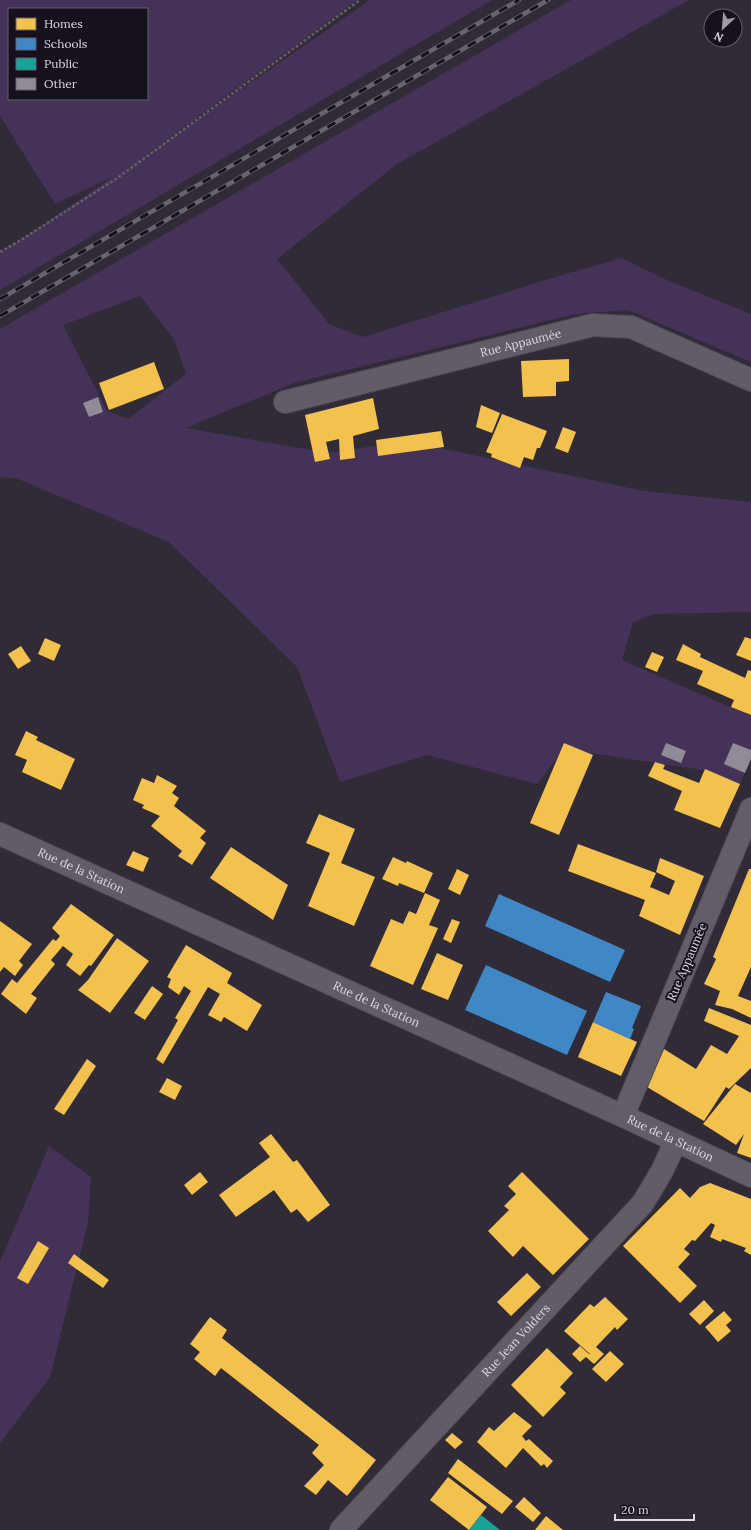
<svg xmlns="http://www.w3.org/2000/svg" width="751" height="1530" font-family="Lora,serif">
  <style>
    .green { fill: #453259; fill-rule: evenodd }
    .homes { fill: #f2c14e }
    .schools { fill: #3f88c5 }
    .public { fill: #17a398 }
    .building { fill: #908b96 }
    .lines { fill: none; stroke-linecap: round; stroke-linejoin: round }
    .street-casing { stroke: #4d4753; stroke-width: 24 }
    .secondary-casing { stroke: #4d4753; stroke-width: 24 }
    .path { stroke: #635f67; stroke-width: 2.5; stroke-dasharray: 3 2; stroke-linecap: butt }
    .street { stroke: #615c66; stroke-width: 22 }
    .secondary { stroke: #635d69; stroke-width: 22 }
    .rail-casing { stroke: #68646d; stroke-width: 4.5 }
    .rail { stroke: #16111c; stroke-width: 3; stroke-dasharray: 9; stroke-linecap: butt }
    .labels { text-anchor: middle; stroke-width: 4; stroke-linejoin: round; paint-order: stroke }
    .street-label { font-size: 12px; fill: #ded7e7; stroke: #16111c }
  </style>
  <rect width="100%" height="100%" fill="#312b37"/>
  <!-- green -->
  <path class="green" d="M0,0H357L135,163L370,0H492L0,290V252L21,240L114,176L55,204L0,116ZM9,9H147V99H9Z
    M571,0H689L397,164L277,259L329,324L363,337L565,274L622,258L667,280L751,314V362L628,310L575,314L294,383L186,428L328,453L407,441L644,491L751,502V612L655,614L633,622L622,660L751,716V759L739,786L703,770L564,749L537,784L427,755L340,782L297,667L169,542L18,479L0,477V329ZM140,296L174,339L186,374L128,419L107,411L63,325Z
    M49,1146L91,1177L88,1223L50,1377L0,1443V1262Z"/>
  <!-- homes -->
  <path class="homes" d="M569,359V381L556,382V396L523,397L521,361Z
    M154,362L164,389L109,410L99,383Z
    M373,398L379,429L353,436L355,458L340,460L339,439L326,442L330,459L315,462L305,415Z
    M481,405L500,413L492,433L476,427Z
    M502,414L547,431L540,448H537L533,460L524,457L520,468L491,457L492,454L486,452Z
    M563,427L576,432L568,453L555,448Z
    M441,431L444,447L378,456L376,440Z
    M745,637L751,639V661L736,655Z
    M45,638L61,645L54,661L38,654Z
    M683,644L701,654L700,657L745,678L748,670L751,671V715L731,707L734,700L697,684L703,671L676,660Z
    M21,646L31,661L18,669L8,654Z
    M652,652L664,657L657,672L645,667Z
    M26,731L38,737L36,740L75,759L61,790L22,772L27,760L15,755Z
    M564,743L593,755L559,835L530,823Z
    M655,762L665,765L663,769L699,783L705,769L740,784L720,828L674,810L682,791L648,776Z
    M157,775L177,786L172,793L179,798L174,806L206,831L200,838L206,843L192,865L178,856L182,851L151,826L160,816L142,808L144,805L133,800L142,778L154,783Z
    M319,814L355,829L341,863L375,877L354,926L308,906L330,853L306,843Z
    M578,844L656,873L650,887L669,895L675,881L656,872L660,858L704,876L680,935L639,916L645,900L568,871Z
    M231,847L288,885L273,920L210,878Z
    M133,851L149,858L143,872L126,865Z
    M393,857L406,863L407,861L433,873L424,893L399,883L398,886L382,879Z
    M457,869L469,875L460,895L448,889Z
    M749,869H751V967L738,996L751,1001V1018L732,1009L715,1005L720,991L704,984L716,959L713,957Z
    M425,893L440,900L429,925L438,928L413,985L370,966L391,919L403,924L409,911L416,914Z
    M71,904L114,935L91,966L89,965L80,976L66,965L73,954L63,946L51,960L55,964L31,994L37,998L26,1014L1,994L12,979L17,983L53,939L56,941L60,936L52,928Z
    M452,919L460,922L451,943L443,939Z
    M0,921L32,944L19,961L23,965L15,976L4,967L0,972Z
    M117,938L149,961L110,1013L78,990L88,980Z
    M186,945L232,973L227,983L262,1005L247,1031L224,1017L221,1022L208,1015L220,994L208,987L163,1064L156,1059L178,1020L175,1018L191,991L184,986L179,995L168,987L171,979L167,977Z
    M437,953L463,965L448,1000L421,989Z
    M152,986L163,994L145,1020L134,1013Z
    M709,1008L751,1025V1068L729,1089L726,1087L704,1121L647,1087L664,1049L696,1069L711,1045L727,1054L739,1036L704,1021Z
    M593,1022L637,1042L621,1076L578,1057Z
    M87,1059L96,1066L64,1115L54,1109Z
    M167,1078L182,1086L175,1100L159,1092Z
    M735,1084L751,1093V1158L737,1153L744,1134L736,1145L703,1124Z
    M271,1134L293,1162L297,1160L330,1205L308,1222L297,1209L291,1213L274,1190L236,1217L219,1195L270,1157L259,1143Z
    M200,1172L208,1182L192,1195L184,1185Z
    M522,1172L589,1239L553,1275L523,1246L513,1257L488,1231L509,1210L504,1206L516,1194L508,1186Z
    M710,1183L751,1199V1255L744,1251L746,1248L722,1239L721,1242L710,1237L715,1225L711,1223L695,1241L692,1240L684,1249L690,1254L678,1267L697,1286L680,1303L623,1246L680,1188L690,1198L700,1187Z
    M38,1241L49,1248L28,1284L17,1278Z
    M74,1254L109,1280L103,1288L68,1263Z
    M527,1273L541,1287L511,1316L497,1302Z
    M605,1297L628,1319L617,1330L615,1327L596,1347L604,1354L594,1364L586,1357L580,1362L572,1354L580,1346L589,1354H590L564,1331L590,1304L594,1307Z
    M704,1300L714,1311L700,1325L689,1314Z
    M724,1311L732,1320L726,1325L731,1331L718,1342L705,1327Z
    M210,1317L227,1330L222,1338L376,1460L347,1496L328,1480L316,1495L304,1486L324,1465L312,1453L319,1445L221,1368L215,1376L194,1359L200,1352L190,1344Z
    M547,1348L573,1373L560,1387L566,1393L543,1417L511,1385Z
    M610,1351L624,1364L606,1382L592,1369Z
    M514,1412L532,1426L522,1436L526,1441L529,1439L553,1461L547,1468L544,1464L541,1466L523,1448L506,1468L477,1442L489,1427L494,1431Z
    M452,1433L463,1442L455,1449L445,1440Z
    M458,1459L513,1501L502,1514L448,1473Z
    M448,1477L487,1507L469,1530L430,1500Z
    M524,1497L541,1513L533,1522L515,1507Z
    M546,1516L563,1530H535Z"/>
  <!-- schools -->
  <path class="schools" d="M499,894L625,950L610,982L485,926Z
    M486,965L587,1011L567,1055L465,1010Z
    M606,992L641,1006L632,1028L634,1029L630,1039L593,1022Z"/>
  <!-- public -->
  <path class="public" d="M481,1515L500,1530H469Z"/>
  <!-- building -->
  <path class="building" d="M98,397L103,412L89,417L83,403Z
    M666,743L686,751L681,763L661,755Z
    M733,743L751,750V759L745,773L724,764Z"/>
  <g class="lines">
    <!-- street casing -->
    <g class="street-casing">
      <g id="street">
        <path id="s1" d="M285,402L593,325L631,327L751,380"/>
        <path id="s2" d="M0,834L623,1116"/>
        <path id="s3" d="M341,1530L643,1203L662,1171L676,1141"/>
      </g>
    </g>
    <!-- secondary casing -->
    <g class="secondary-casing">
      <g id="secondary">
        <path id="s4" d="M751,809L623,1116L751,1176"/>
      </g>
    </g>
    <!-- path -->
    <path class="path" d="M0,252L21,240L116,179L360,0"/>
    <!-- street -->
    <use href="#street" class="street"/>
    <!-- secondary -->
    <use href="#secondary" class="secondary"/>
    <!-- rail casing -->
    <g class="rail-casing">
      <path id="rail" d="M0,299L519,0
        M0,316L548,0"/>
    </g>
    <!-- rail -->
    <use href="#rail" class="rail"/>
  </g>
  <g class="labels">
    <!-- street labels -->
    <g class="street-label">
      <text dy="4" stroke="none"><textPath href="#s1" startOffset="243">Rue Appaumée</textPath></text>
      <text dy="4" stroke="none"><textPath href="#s2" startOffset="89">Rue de la Station</textPath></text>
      <text transform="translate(687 962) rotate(-67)" y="4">Rue Appaumée</text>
      <text dy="4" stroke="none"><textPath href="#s2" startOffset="413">Rue de la Station</textPath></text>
      <text dy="4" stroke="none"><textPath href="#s4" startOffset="385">Rue de la Station</textPath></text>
      <text dy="4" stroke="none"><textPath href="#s3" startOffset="258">Rue Jean Volders</textPath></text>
    </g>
  </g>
  <!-- legend -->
  <rect x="8" y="8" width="140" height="92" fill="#16111c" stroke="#66606d"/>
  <rect x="16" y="18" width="20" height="12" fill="#f2c14e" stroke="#66606d"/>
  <text x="44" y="28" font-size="12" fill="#ded7e7">Homes</text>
  <rect x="16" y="38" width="20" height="12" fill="#3f88c5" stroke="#66606d"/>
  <text x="44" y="48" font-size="12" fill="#ded7e7">Schools</text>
  <rect x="16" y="58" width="20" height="12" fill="#17a398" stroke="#66606d"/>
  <text x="44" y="68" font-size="12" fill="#ded7e7">Public</text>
  <rect x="16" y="78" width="20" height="12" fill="#908b96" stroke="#66606d"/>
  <text x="44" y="88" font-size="12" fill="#ded7e7">Other</text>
  <!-- north arrow -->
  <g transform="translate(723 28) rotate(206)"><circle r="19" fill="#16111c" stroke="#66606d"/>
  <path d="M0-3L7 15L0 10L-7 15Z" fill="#a19ba9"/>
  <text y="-6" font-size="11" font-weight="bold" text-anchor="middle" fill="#ded7e7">N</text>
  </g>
  <!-- scale -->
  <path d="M615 1514v6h79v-6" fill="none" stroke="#ded7e7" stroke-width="2"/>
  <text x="621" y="1514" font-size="12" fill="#ded7e7" stroke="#16111c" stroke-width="3" paint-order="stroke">20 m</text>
</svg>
